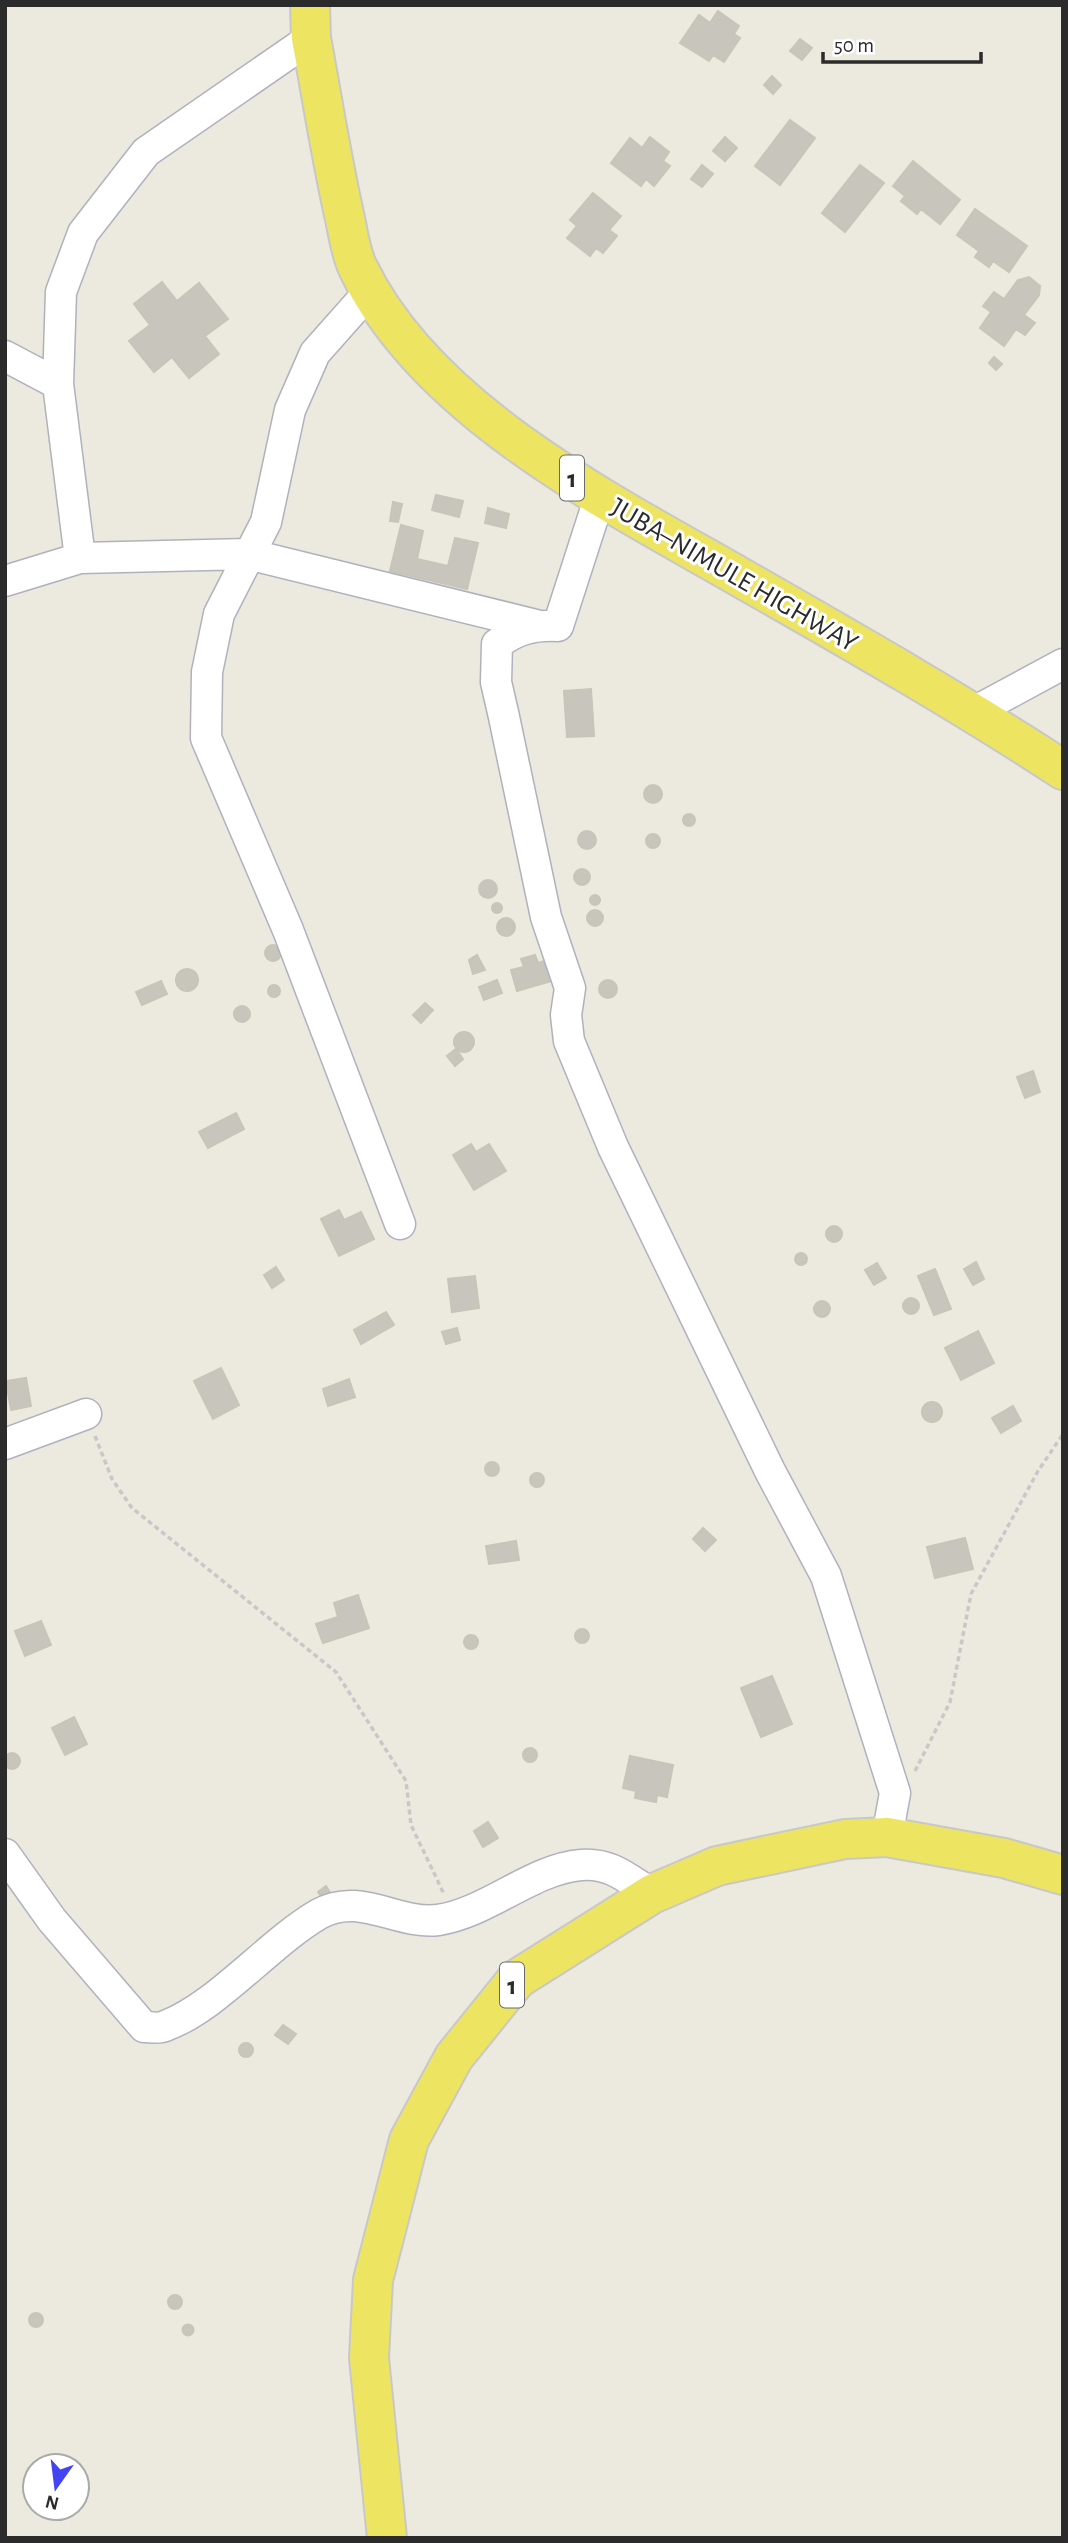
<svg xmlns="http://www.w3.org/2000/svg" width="1068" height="2543" font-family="'Alegreya Sans',sans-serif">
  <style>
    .building { fill: #c8c5bd; stroke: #c8c5b7; stroke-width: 2 }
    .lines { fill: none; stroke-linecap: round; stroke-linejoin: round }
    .minor-casing { stroke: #b1b1be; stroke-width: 33 }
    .major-casing { stroke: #c8c8c8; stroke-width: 42 }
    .path { stroke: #c8c8c8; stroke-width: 3.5; stroke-dasharray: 5 3.5; stroke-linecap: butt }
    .minor { stroke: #fff; stroke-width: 30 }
    .major { stroke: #ede562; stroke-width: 38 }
    .labels { text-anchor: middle; stroke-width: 6; stroke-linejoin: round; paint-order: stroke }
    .shield { fill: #fff; stroke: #6b6b6b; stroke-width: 2 }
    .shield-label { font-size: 26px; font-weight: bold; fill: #2b2b2b }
    .street-label { font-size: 28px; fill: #2b2b2b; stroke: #fff }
  </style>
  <rect width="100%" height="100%" fill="#ece9de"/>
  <!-- building -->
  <path class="building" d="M718,11L739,26L734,34L740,38L724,62L713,55L709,61L680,43L699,15L710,23Z
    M800,39L812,48L802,60L790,51Z
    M772,76L781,85L773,94L764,85Z
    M790,120L815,138L780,185L755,166Z
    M650,137L669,152L663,161L670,166L654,186L646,179L641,186L611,163L630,138L642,148Z
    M725,137L737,148L725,161L713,151Z
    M913,161L960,200L940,224L921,209L917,214L901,201L905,196L893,186Z
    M702,165L713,174L702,187L691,179Z
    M860,165L884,183L845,232L822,213Z
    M593,193L621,216L609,230L617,236L603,253L596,248L590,256L567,238L577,226L570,220Z
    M975,209L1027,246L1009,272L993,261L989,267L975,257L979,251L957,235Z
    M1029,277L1040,286L1039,295L1024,315L1035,323L1025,335L1016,329L1004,346L980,328L991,312L983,306L994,292L1004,299L1018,280Z
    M162,282L177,301L199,283L228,319L205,336L219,354L189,378L172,357L154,372L129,341L150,325L134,304Z
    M994,357L1002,364L996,370L989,363Z
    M436,495L463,501L459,517L432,510Z
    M393,502L402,504L398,522L390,521Z
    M488,508L509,514L506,528L485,523Z
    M401,525L423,531L417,559L448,566L455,538L478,543L467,589L390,571Z
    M591,689L594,736L567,737L564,691Z
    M644 794a9 9 0 1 1 18 0a9 9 0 1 1-18 0Z
    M683 820a6 6 0 1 1 12 0a6 6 0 1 1-12 0Z
    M578 840a9 9 0 1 1 18 0a9 9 0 1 1-18 0Z
    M646 841a7 7 0 1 1 14 0a7 7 0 1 1-14 0Z
    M574 877a8 8 0 1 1 16 0a8 8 0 1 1-16 0Z
    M479 889a9 9 0 1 1 18 0a9 9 0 1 1-18 0Z
    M590 900a5 5 0 1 1 10 0a5 5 0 1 1-10 0Z
    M492 908a5 5 0 1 1 10 0a5 5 0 1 1-10 0Z
    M587 918a8 8 0 1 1 16 0a8 8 0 1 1-16 0Z
    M497 927a9 9 0 1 1 18 0a9 9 0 1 1-18 0Z
    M265 953a8 8 0 1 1 16 0a8 8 0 1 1-16 0Z
    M477,955L485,970L473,974L469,960Z
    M535,955L538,963L551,959L558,979L517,991L511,970L524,967L521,959Z
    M176 980a11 11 0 1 1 22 0a11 11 0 1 1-22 0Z
    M497,980L502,993L484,1000L479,987Z
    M599 989a9 9 0 1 1 18 0a9 9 0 1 1-18 0Z
    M161,981L167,994L142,1005L136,992Z
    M268 991a6 6 0 1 1 12 0a6 6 0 1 1-12 0Z
    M425,1003L433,1010L421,1023L413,1015Z
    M234 1014a8 8 0 1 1 16 0a8 8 0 1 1-16 0Z
    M454 1042a10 10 0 1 1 20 0a10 10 0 1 1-20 0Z
    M456,1049L463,1059L455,1066L447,1056Z
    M1033,1071L1040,1092L1025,1098L1017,1077Z
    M236,1113L244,1129L208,1148L199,1132Z
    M471,1144L476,1152L489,1144L506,1171L474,1190L453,1155Z
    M339,1210L344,1220L361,1212L374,1239L339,1256L321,1219Z
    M826 1234a8 8 0 1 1 16 0a8 8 0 1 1-16 0Z
    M795 1259a6 6 0 1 1 12 0a6 6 0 1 1-12 0Z
    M976,1262L984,1279L973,1285L964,1269Z
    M877,1263L886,1278L874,1285L865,1270Z
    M276,1267L284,1280L272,1288L264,1275Z
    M935,1269L951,1309L934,1315L918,1276Z
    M475,1276L479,1308L452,1312L448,1279Z
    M903 1306a8 8 0 1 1 16 0a8 8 0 1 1-16 0Z
    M814 1309a8 8 0 1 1 16 0a8 8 0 1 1-16 0Z
    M386,1312L394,1325L361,1344L354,1330Z
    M457,1328L460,1340L446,1344L442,1332Z
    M978,1331L994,1363L961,1380L945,1348Z
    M221,1368L239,1405L213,1419L194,1381Z
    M26,1378L31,1406L11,1410L6,1381Z
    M349,1379L355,1397L328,1406L323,1389Z
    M922 1412a10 10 0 1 1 20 0a10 10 0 1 1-20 0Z
    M1013,1406L1021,1421L1001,1433L992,1418Z
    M485 1469a7 7 0 1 1 14 0a7 7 0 1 1-14 0Z
    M530 1480a7 7 0 1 1 14 0a7 7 0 1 1-14 0Z
    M703,1528L716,1540L705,1551L693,1539Z
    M965,1538L973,1569L935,1578L927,1547Z
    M516,1541L519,1560L489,1564L486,1546Z
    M358,1595L369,1628L323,1643L316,1624L338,1617L334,1603Z
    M41,1621L51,1645L25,1656L15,1631Z
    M575 1636a7 7 0 1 1 14 0a7 7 0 1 1-14 0Z
    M464 1642a7 7 0 1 1 14 0a7 7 0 1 1-14 0Z
    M772,1676L792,1724L761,1737L741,1688Z
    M74,1717L87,1744L65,1755L52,1728Z
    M523 1755a7 7 0 1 1 14 0a7 7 0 1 1-14 0Z
    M4 1761a8 8 0 1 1 16 0a8 8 0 1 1-16 0Z
    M630,1756L673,1765L667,1797L657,1795L656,1802L635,1798L636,1791L623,1788Z
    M488,1822L498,1838L483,1847L474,1831Z
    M326,1886L333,1897L326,1903L318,1892Z
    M283,2025L296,2034L288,2044L275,2035Z
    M239 2050a7 7 0 1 1 14 0a7 7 0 1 1-14 0Z
    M168 2302a7 7 0 1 1 14 0a7 7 0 1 1-14 0Z
    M29 2320a7 7 0 1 1 14 0a7 7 0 1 1-14 0Z
    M182.5 2330a5.5 5.5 0 1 1 11 0a5.5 5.5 0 1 1-11 0Z"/>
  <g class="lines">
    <!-- minor casing -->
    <g class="minor-casing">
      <path id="minor" d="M311,38L146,152L83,233L61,292L58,384L80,558L248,554L536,625
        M370,291L315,353L290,410L266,522L219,614L207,672L206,738L288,930L400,1224
        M5,356L58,384
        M600,496L558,626C533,625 517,629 497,644L496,682L504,717L546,917L570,988L566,1015L569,1041L613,1147L770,1471L826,1576L895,1793L887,1837
        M5,581L80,558
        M974,712L1063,664
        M5,1444L86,1414
        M5,1854L52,1920L144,2027C151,2027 159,2029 165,2026C217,2007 269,1943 319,1914C360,1891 397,1925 438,1920C487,1913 532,1869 581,1865C610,1862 628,1879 652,1894"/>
    </g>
    <!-- major casing -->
    <g class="major-casing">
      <path id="major" d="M310,5L311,38C322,97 331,156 344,214C348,231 350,252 358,268C428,414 617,506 752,584C857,644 962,704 1063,770
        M387,2538L369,2358L373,2280L409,2140L454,2057L517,1979L652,1894L717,1866L845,1839L887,1837L1004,1858L1063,1875"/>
    </g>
    <!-- path -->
    <path class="path" d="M95,1436L112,1479L132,1508L336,1672L406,1781L411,1825L444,1894
      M915,1771L950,1702L971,1594L1038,1471L1063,1434"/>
    <!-- minor -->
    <use href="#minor" class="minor"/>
    <!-- major -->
    <use href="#major" class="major"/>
  </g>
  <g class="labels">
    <!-- shield labels -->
    <g class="shield">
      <rect x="560" y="455.5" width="24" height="45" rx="5"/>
      <rect x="500" y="1962.5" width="24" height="45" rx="5"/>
    </g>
    <g class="shield-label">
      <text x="572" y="487">1</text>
      <text x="512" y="1994">1</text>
    </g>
    <!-- street labels -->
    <g class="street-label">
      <text transform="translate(735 574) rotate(30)" y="10">JUBA–NIMULE HIGHWAY</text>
    </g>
  </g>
  <!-- border -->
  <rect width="1068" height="2543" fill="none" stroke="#2b2b2b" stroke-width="14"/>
  <!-- north arrow -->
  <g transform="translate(56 2487) rotate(194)"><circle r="33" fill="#ffffff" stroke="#aaaaaa" stroke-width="2"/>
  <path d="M0-5L12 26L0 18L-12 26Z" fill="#4244f5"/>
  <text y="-10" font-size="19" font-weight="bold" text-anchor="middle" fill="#2b2b2b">N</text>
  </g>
  <!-- scale -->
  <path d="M823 52v10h158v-10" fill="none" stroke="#2b2b2b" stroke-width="3.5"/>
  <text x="834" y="52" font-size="21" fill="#2b2b2b" stroke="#ffffff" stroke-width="5" paint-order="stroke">50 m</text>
</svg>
